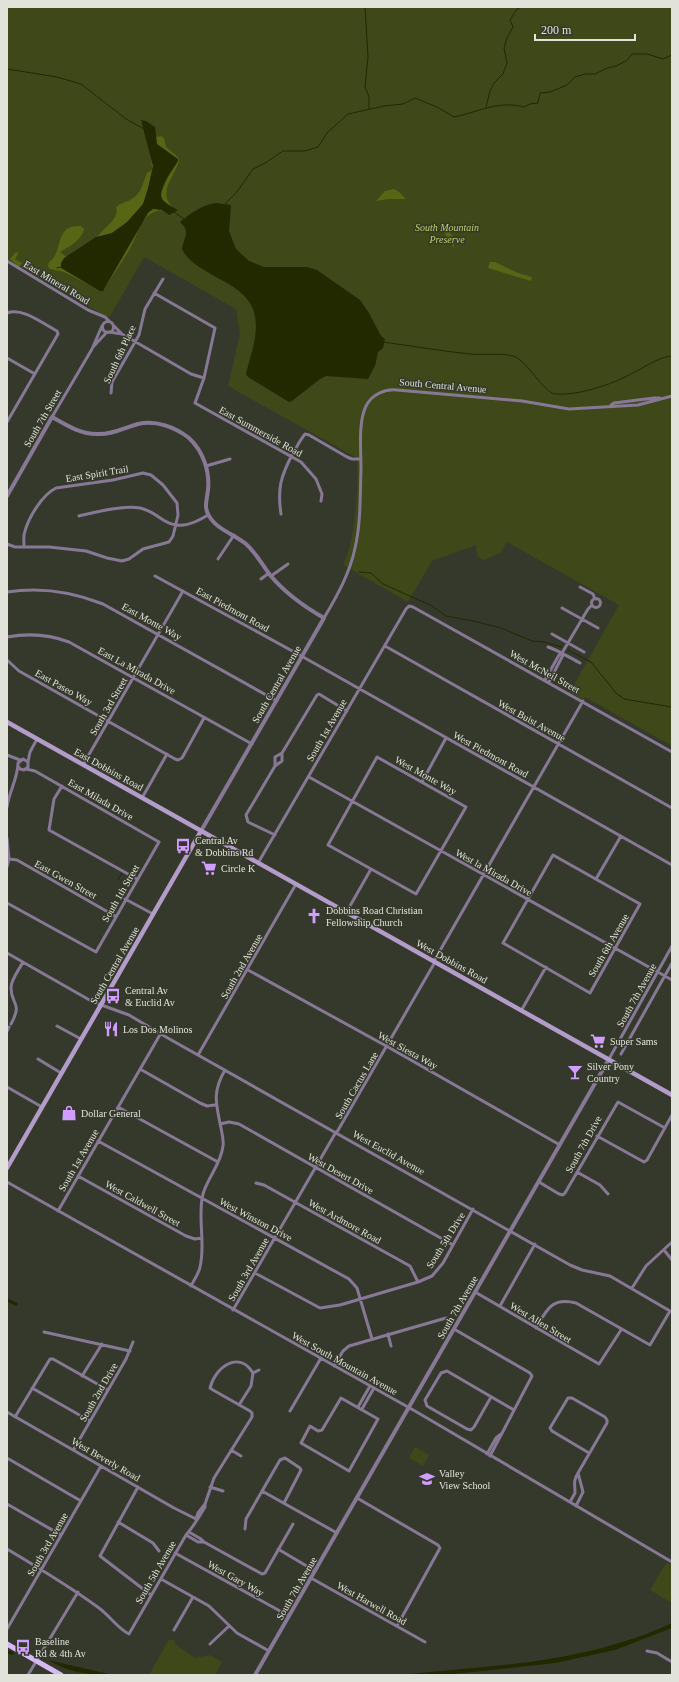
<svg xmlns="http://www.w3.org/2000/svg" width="679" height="1682" font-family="Georgia,serif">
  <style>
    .green { fill: #3e4819 }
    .forest { fill: #576615 }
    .water { fill: #222900 }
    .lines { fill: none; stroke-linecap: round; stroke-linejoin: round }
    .stream { stroke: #222900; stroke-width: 1 }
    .canal { stroke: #222900; stroke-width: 3.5 }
    .minor { stroke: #877895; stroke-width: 3 }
    .tertiary { stroke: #877895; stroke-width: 4 }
    .secondary { stroke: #b49cca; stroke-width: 4.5 }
    .primary { stroke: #d6b8f3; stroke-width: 5 }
    .labels { text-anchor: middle; stroke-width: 3; stroke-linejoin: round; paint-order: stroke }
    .park-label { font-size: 10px; font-style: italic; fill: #b9d067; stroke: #35392b }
    .street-label { font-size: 10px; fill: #e1e3da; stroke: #35392b }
    .poi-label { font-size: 10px; fill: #e1e3da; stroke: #35392b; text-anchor: start }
  </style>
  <rect width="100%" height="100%" fill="#35392b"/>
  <!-- green -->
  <path class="green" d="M7,7H672V746L585,697L583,700L570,692L619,605L507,542L500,553L484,560L477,556L476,545L432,561L408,602L343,565C355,543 359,484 357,458L228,386L240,334L236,309L144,257L109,318L7,259Z
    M415,1447L422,1451L416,1462L409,1458Z
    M423,1451L429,1455L423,1466L416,1462Z
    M666,1563L672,1565V1603L650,1590Z
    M169,1639L175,1641V1644L195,1658L210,1655L222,1662L215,1675H149Z"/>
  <!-- forest -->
  <path class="forest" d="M161,136L164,138L166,147L178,157L179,161C174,179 155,193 176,210C139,207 143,227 128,252C121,264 112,276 105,288L98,289L64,272L50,269L48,266L49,262C64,253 53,224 81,226L84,229C82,240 69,247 60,252L65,256H75L138,222L160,196L173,164L153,141L156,137Z
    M151,155C155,166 153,171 151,182C144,216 121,229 93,243C98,231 121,220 116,207C122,202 124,203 130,200C141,195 143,183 147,173L152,170Z
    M394,189L399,192L406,199H388L376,201L385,191Z
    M441,224C450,231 455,236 454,248L440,226Z
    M19,252L15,259L22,263L19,267L10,259L15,253Z
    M490,262H495L518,273L532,277L531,281L488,268Z"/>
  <!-- water -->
  <path class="water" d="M141,120L146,121L155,127L157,144L178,159V161C173,170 154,193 164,201C168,205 173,207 178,210L169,215L162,210L153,209L148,213L103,291H100L61,268V263L64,258L96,237L112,233L127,222L143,204L148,188L153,166Z
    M216,203L231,205L229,231L236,249L249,261L264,267H307L317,270L360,300L369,313L381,336L385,339L383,348L378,352L375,366L368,379L326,376L320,379L292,401L289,402L248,377L246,374C253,346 267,314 240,292C231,284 219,279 209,273C198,266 188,261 182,249C184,236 191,232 180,222C191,213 202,205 216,203Z
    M672,1623V1628L615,1650L555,1663L445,1675H399C491,1666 587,1663 672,1623Z
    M48,1660L113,1675C88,1675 70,1673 48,1660Z"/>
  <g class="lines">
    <!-- stream -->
    <path class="stream" d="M365,7L368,57L365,87L369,97V109
      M7,69L57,77L81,84L126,119L144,129
      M486,107L490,91L494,83L503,74L507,63L504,48L507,38L513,27L510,20L517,9L521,7
      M225,204L236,193L253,169L265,163L283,151H305L318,147L327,133L348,114L384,106L403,104L415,98L437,107L454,117C478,112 499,100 524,107L530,104L538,103L540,93L550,92L567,85L575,77L585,74H595L607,68L616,66L626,61L632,54H647L663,59L672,55
      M174,212L184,219
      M57,268L61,267
      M383,342C412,346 441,351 470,354C481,355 503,353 513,356C528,361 544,393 555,394C575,396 607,386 625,377C637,372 659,356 672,356
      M359,572L371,573L383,584L432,606L446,616L473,621L501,628L532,641L544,642L562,647
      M568,650L591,662L616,693L624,699L672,707
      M118,880L122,873"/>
    <!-- canal -->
    <path class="canal" d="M7,1300L16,1304
      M7,1652L12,1653"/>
    <!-- minor -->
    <path class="minor" d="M7,261L88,310L105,317L110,322
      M154,293L215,328L204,378L195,403L301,462L316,479L322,494L321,501
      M7,313C23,307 43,324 57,331L58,334L7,422
      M102.5 327a5.5 5.5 0 1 1 11 0a5.5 5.5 0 1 1-11 0Z
      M113,325L122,334L191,374L204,378
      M109,332L122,334
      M93,347L107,332
      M7,358L35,374
      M111,393L112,382L139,335L145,309L163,279
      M611,405L614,403L654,398H660
      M52,417L92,349L102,326
      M206,466L230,459
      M281,514C277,488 281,476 293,453C297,447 300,440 305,434L309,435L347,457L352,459H361
      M79,516C96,512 123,505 140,508C150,510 157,516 165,521C180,530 195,523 208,515
      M7,544L15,547H49L86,551L107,558L122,561L129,559L143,549L169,542L173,536L178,515L177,503L163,485L151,475L143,473L113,480L56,488C42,495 29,517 25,531C23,536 24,542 24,547
      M218,559L234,535
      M155,576L296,653L672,865
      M271,576L288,564
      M261,579L269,573
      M580,587L593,594L595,599
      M7,592C39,587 73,592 103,604L277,701
      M591.5 603a4.5 4.5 0 1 1 9 0a4.5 4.5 0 1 1-9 0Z
      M562,608L598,628
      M324,618C337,596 350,573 355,548C361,523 360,495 361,469C361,451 358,422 366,406C372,394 385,389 397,390L522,401L569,409L638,405L672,396
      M552,634L584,652
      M7,637C29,633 48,634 69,642L252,744
      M385,646L672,808
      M548,647C558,650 570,658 580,663
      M7,660L19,671L175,759L178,760L182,758L204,718
      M545,680L559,655L562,653L588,609L592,605
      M549,682L563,655
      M7,755L20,760
      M377,757L466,807L416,894L328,845Z
      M28,762L30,752L37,739
      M83,765L183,591
      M275,766L282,761V753
      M309,777L672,980
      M422,782L446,738
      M62,786L54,799L49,830L137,879
      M142,798L167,754
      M7,807C9,792 18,778 18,763L23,759L28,762V767L24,770L20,769L18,766
      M275,835L248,822L246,815L275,766V757L282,753L317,695L319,694L347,711
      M7,838L9,859L7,867
      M553,855L640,904L590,993L503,943Z
      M9,859L17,860L115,916
      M258,863L406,609L409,606L413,607L672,752
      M596,879L621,836
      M125,899L153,914
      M7,903L96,952L159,842L35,771L26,769
      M346,913L371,869
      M7,953L93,1002L129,1015L166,1037L570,1265L582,1270L610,1276L670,1311L650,1345L576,1303C552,1297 547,1309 536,1328
      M434,961L583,701
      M248,970L388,1047L560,1145
      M521,1011L546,967
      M11,1024C23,1002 11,1005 11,988C11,979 19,970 23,962
      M57,1026L81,1039
      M7,1031L9,1027
      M621,1054L672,963
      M198,1055L296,884
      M38,1059L61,1073
      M609,1059L672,946
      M140,1069L200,1103L207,1106L215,1105
      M7,1087L42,1107
      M118,1107L218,1162
      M220,1124L229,1122L239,1124L453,1245
      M337,1132L435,962
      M597,1136L644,1162L647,1160L672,1115
      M98,1141L349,1279L357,1288L372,1339
      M577,1172L600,1185L608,1194
      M78,1176L186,1236L195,1239L202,1238
      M7,1182L415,1411L672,1562
      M539,1182L559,1194L563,1195L565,1193L618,1102L665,1128
      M256,1183L264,1185L410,1266L418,1282
      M58,1211L161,1033
      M664,1250L672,1260
      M255,1273L320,1308L340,1305L418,1282L432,1276L443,1263L473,1209
      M191,1286C194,1280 199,1273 200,1267C206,1243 197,1217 203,1194C208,1177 221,1164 223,1146C224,1140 222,1134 221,1128C216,1104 212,1092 225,1070
      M632,1288L646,1266L672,1242
      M475,1292L599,1364L621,1330
      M500,1306L535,1244
      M233,1310L336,1132
      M454,1329L530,1373L532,1376L490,1456
      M44,1332L130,1351
      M388,1334L391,1346
      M334,1366L343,1351L349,1346L446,1318
      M253,1373L259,1370
      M82,1376L102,1344
      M32,1388L90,1421
      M491,1397L474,1427L471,1430L467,1429L427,1406L425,1400L441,1373L447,1371L514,1410
      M341,1398L378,1419L349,1471L301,1443L310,1426L318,1431L322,1430Z
      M239,1405L251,1386L253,1373
      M358,1407L370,1386
      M362,1409L374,1388
      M290,1411L321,1358
      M7,1412L174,1508L196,1519
      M15,1417L50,1359H53L108,1390
      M74,1449L126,1359L133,1342
      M231,1450L241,1456
      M487,1454L496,1438L501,1434
      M7,1458L81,1501
      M138,1487L100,1556L151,1595
      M210,1487L223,1491
      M262,1491L337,1533
      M357,1498L438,1545L440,1548L397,1626
      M570,1502L575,1493C575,1484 573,1481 578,1473L607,1423V1420L605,1417L572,1398H568L550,1428L552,1431L589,1453
      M7,1504L61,1535
      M576,1506L583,1492L578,1473
      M196,1519L198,1513L205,1504
      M118,1522L153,1543L159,1551
      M245,1529L246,1519L280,1460L285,1458L300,1468L301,1470L284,1503
      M189,1532L201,1539L204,1542L262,1574L265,1573L293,1524
      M186,1535L198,1542H204
      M7,1549C39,1568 69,1586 99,1608C110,1616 118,1629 129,1634L186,1535C192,1528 201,1514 205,1507V1504L214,1478L252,1417V1413L250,1411L213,1390L210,1388C215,1367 239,1350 253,1373
      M278,1549L315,1571
      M175,1553L289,1616
      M311,1578L425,1642
      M161,1579L209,1606L237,1633L269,1651
      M7,1629L101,1466
      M174,1630L193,1597
      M210,1644L229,1626
      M647,1651L657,1653L672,1662
      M28,1675L78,1592"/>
    <!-- tertiary -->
    <path class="tertiary" d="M7,496L52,417C66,425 80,434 97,434C111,435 124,428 138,424C156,420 175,427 189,438C203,451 210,471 208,490C207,499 204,506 208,514C215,529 234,534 246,544C256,553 262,564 270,575C285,593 303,606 324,618L201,831
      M255,1675L609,1059"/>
    <!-- secondary -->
    <path class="secondary" d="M7,722L672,1095
      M7,1168L201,831"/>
    <!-- primary -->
    <path class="primary" d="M7,1644L61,1675"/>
  </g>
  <!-- icons -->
  <defs>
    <g id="bus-bare" transform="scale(1.2)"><path d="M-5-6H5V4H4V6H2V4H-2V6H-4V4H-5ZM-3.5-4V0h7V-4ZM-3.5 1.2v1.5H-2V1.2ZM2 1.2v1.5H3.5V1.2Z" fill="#d19dfe" stroke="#35392b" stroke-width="2.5" paint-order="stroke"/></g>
    <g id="supermarket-bare" transform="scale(1.2)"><path d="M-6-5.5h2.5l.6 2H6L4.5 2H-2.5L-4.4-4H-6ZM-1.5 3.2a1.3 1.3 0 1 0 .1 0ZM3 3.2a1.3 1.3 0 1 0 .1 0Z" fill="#d19dfe" stroke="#35392b" stroke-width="2.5" paint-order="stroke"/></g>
    <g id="church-bare" transform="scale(1.2)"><path d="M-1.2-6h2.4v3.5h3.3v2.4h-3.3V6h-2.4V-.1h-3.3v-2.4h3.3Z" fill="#d19dfe" stroke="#35392b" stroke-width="2.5" paint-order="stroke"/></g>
    <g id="restaurant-bare" transform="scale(1.2)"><path d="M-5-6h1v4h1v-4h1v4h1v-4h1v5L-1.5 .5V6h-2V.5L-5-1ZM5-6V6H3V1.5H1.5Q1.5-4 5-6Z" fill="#d19dfe" stroke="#35392b" stroke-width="2.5" paint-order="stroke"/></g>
    <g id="bar-bare" transform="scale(1.2)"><path d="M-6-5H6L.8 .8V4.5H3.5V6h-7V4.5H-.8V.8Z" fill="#d19dfe" stroke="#35392b" stroke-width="2.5" paint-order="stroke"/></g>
    <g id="shop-bare" transform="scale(1.2)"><path d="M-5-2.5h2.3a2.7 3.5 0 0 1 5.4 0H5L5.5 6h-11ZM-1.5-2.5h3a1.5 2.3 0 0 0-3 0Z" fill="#d19dfe" stroke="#35392b" stroke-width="2.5" paint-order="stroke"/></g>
    <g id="school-bare" transform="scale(1.2)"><path d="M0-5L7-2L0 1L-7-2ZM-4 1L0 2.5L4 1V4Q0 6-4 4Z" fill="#d19dfe" stroke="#35392b" stroke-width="2.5" paint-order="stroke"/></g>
  </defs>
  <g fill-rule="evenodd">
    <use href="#bus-bare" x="183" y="846"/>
    <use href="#supermarket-bare" x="209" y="868"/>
    <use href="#church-bare" x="314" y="916"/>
    <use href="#bus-bare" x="113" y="996"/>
    <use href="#restaurant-bare" x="111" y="1029"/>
    <use href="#supermarket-bare" x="598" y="1041"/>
    <use href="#bar-bare" x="575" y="1072"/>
    <use href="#shop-bare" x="69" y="1113"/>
    <use href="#school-bare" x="427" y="1479"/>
    <use href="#bus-bare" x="23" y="1647"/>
  </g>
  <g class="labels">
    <!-- park labels -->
    <g class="park-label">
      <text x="447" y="231">South Mountain<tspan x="447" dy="12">Preserve</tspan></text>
    </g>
    <!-- street labels -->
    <g class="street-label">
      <text transform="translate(57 282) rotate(31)" y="4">East Mineral Road</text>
      <text transform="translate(119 354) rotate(-65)" y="4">South 6th Place</text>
      <text transform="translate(443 385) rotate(5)" y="4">South Central Avenue</text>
      <text transform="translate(42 418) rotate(-60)" y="4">South 7th Street</text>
      <text transform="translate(261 431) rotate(29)" y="4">East Summerside Road</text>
      <text transform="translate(97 473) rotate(-9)" y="4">East Spirit Trail</text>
      <text transform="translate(233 609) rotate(29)" y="4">East Piedmont Road</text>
      <text transform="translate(152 621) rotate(29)" y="4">East Monte Way</text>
      <text transform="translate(137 670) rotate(29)" y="4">East La Mirada Drive</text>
      <text transform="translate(545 671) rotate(29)" y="4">West McNeil Street</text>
      <text transform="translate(276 684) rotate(-60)" y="4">South Central Avenue</text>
      <text transform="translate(64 687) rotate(29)" y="4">East Paseo Way</text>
      <text transform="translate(108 706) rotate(-60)" y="4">South 3rd Street</text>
      <text transform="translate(532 720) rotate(29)" y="4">West Buist Avenue</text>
      <text transform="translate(326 730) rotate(-60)" y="4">South 1st Avenue</text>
      <text transform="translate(491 754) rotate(29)" y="4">West Piedmont Road</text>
      <text transform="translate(109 769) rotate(29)" y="4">East Dobbins Road</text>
      <text transform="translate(426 775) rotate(29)" y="4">West Monte Way</text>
      <text transform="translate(101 799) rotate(30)" y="4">East Milada Drive</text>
      <text transform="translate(494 872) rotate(29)" y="4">West la Mirada Drive</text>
      <text transform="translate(66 879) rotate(29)" y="4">East Gwen Street</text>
      <text transform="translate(120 893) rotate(-60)" y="4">South 1th Street</text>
      <text transform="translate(608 945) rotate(-60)" y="4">South 6th Avenue</text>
      <text transform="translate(452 961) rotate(29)" y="4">West Dobbins Road</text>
      <text transform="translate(114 965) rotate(-60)" y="4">South Central Avenue</text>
      <text transform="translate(241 966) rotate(-60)" y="4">South 2nd Avenue</text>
      <text transform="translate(636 995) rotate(-61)" y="4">South 7th Avenue</text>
      <text transform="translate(408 1050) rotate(29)" y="4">West Siesta Way</text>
      <text transform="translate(356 1085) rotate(-60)" y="4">South Cactus Lane</text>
      <text transform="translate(583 1144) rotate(-61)" y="4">South 7th Drive</text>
      <text transform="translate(389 1152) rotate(29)" y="4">West Euclid Avenue</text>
      <text transform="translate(78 1160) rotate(-60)" y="4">South 1st Avenue</text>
      <text transform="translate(341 1173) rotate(29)" y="4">West Desert Drive</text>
      <text transform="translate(143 1203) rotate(29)" y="4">West Caldwell Street</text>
      <text transform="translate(256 1219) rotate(28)" y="4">West Winston Drive</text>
      <text transform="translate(345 1221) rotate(29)" y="4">West Ardmore Road</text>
      <text transform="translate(445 1240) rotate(-58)" y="4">South 5th Drive</text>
      <text transform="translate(248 1269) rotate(-60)" y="4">South 3rd Avenue</text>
      <text transform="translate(457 1307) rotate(-60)" y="4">South 7th Avenue</text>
      <text transform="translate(541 1322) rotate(31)" y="4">West Allen Street</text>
      <text transform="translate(345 1363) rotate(29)" y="4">West South Mountain Avenue</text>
      <text transform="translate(98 1392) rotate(-60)" y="4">South 2nd Drive</text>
      <text transform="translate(106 1459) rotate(30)" y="4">West Beverly Road</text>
      <text transform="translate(47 1544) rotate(-60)" y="4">South 3rd Avenue</text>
      <text transform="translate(155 1572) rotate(-60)" y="4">South 5th Avenue</text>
      <text transform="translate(236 1578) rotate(29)" y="4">West Gary Way</text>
      <text transform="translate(296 1588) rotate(-60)" y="4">South 7th Avenue</text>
      <text transform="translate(372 1603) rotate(29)" y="4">West Harwell Road</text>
    </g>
    <!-- poi labels -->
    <g class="poi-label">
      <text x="195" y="844">Central Av<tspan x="195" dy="12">&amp; Dobbins Rd</tspan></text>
      <text x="221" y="872">Circle K</text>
      <text x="326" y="914">Dobbins Road Christian<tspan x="326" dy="12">Fellowship Church</tspan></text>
      <text x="125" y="994">Central Av<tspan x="125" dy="12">&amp; Euclid Av</tspan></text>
      <text x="123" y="1033">Los Dos Molinos</text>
      <text x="610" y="1045">Super Sams</text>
      <text x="587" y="1070">Silver Pony<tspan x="587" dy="12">Country</tspan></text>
      <text x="81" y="1117">Dollar General</text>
      <text x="439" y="1477">Valley<tspan x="439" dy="12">View School</tspan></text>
      <text x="35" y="1645">Baseline<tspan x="35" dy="12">Rd &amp; 4th Av</tspan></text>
    </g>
  </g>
  <!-- border -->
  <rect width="679" height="1682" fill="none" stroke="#e1e3da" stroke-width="16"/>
  <!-- scale -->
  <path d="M535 34v6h100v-6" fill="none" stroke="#e1e3da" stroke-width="2"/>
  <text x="541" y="34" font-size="12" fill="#e1e3da" stroke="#35392b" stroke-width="3" paint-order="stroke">200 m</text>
</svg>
